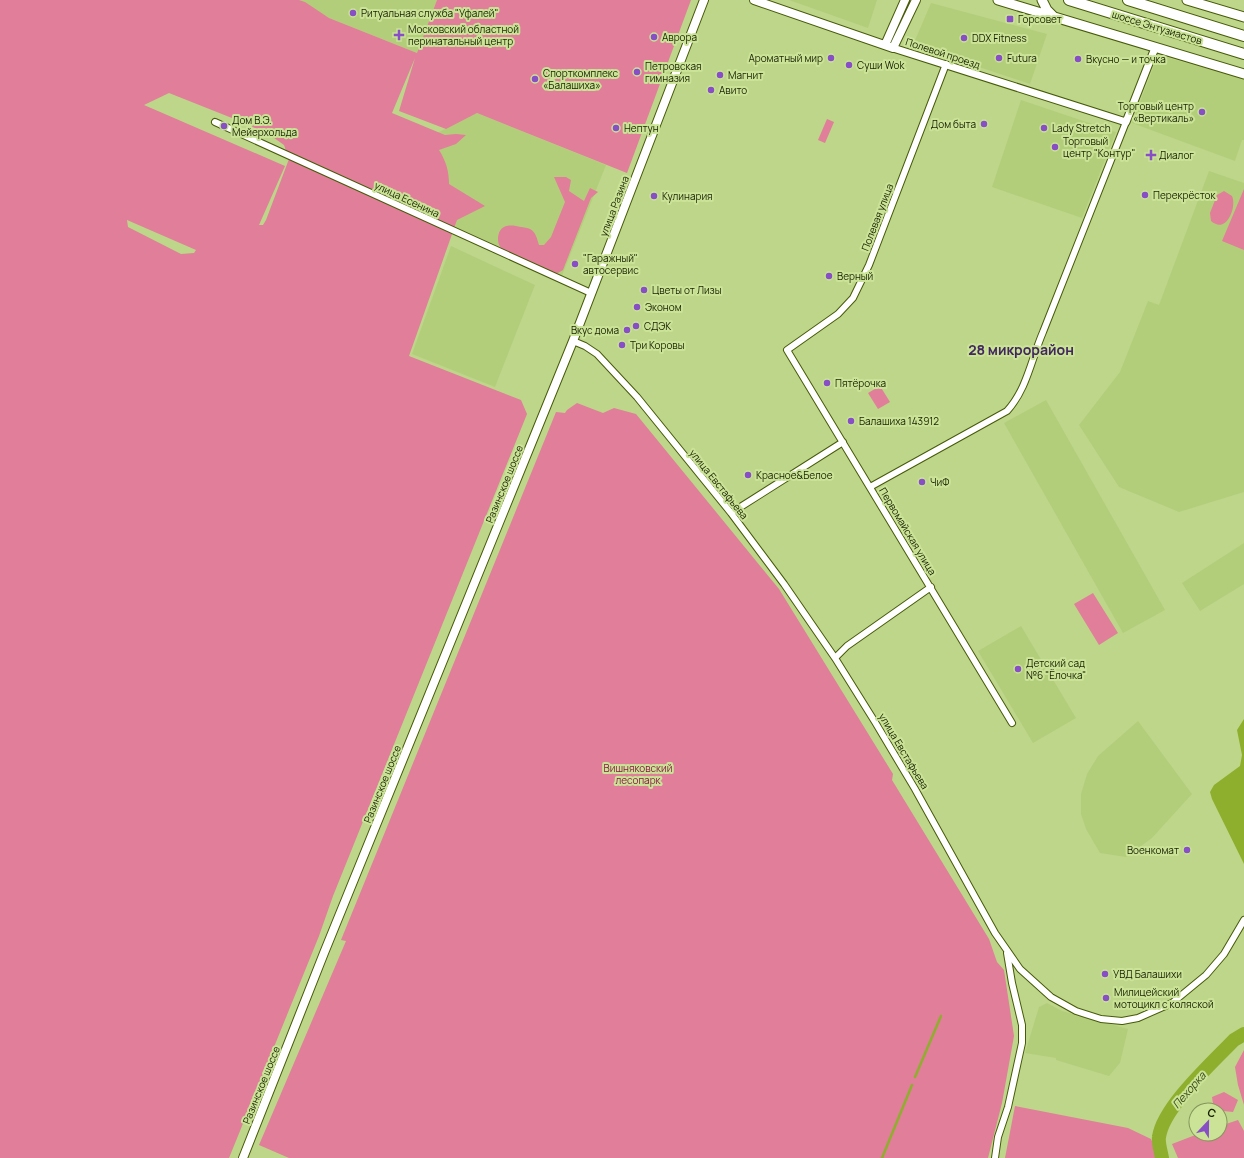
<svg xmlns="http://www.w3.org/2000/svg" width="1244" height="1158" font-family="Manrope,sans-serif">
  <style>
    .built { fill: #b3ce7a }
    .green { fill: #e17e99; fill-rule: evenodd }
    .water { fill: #8eaf2d }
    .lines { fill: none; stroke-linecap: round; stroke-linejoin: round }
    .stream { stroke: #8eaf2d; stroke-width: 2.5 }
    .river { stroke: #8eaf2d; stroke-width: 14 }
    .minor-casing { stroke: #475a07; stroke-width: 8 }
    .tertiary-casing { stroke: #475a07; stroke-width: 9 }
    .secondary-casing { stroke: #475a07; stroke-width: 10 }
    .primary-casing { stroke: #475a07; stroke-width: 11 }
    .trunk-casing { stroke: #475a07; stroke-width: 12 }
    .minor { stroke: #fff; stroke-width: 6 }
    .tertiary { stroke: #fff; stroke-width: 7 }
    .secondary { stroke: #fff; stroke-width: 8 }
    .primary { stroke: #fff; stroke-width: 9 }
    .trunk { stroke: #fff; stroke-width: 10 }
    .poi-dot { fill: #874ec5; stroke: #cae396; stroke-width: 1.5 }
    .labels { text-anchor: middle; stroke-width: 4; stroke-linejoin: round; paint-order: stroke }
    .poi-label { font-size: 10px; fill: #192103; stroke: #cae396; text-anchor: start }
    .street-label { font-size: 10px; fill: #192103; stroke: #cae396 }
    .park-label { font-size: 10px; fill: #871743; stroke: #cae396 }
    .water-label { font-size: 11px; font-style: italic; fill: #3c4a19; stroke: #cae396 }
    .district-label { font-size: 14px; font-weight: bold; fill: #41265f; stroke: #cae396 }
  </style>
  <rect width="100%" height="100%" fill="#bdd68a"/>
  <!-- built -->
  <path class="built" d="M299,0H437L417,53L329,18Z
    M789,0H877L868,28Z
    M931,3L1047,34L1030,84L913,45Z
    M1158,55L1244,79V140H1242L1235,161L1132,123Z
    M1021,100L1116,132L1082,218L992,187Z
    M477,113L606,165L561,278L396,200L431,136Z
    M1209,171L1244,183V492L1179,512L1119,487L1079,425L1120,372L1148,301L1159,305Z
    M451,246L535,285L495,387L412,354Z
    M1046,400L1165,610L1123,633L1004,423Z
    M1244,543V584L1200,611L1182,583Z
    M1021,626L1076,718L1033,743L978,651Z
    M1138,721L1192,794L1152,838L1126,857L1100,853L1086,829L1081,814V794L1087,774L1098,756Z
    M1047,1003L1062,1011L1128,1029L1120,1063L1109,1076L1056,1060V1058L1025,1053L1039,1007Z"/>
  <!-- green -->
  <path class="green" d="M0,0H299L305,2L329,18L417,53L437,0H691L627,173L477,113L446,129L399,111L415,58L392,113L445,135L456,134L466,135L456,144L439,150C446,161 449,171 449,184L485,206L457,220L409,356L521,400L527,414L333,896L319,936L229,1158H0ZM169,93L242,122L270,135L284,145L289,159L266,220L263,225H259L285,166L144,105ZM127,220L196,250L194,253L181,254L128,227Z
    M827,119L834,122L825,143L818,140Z
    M554,177H566L571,180L569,191L584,201L590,188L598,192L591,198L563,270L558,273L553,274L505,251C500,248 498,245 498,238C499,224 510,224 521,227C523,227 528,228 530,229C536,232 537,239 539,245H544L551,237L565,202Z
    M1244,189V250L1222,241Z
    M1224,191L1232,196C1237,206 1227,235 1211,221L1210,213L1217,195Z
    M880,386L890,402L878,409L868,393Z
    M577,403L603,413L614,408L636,414L779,589L893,774L892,780L989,939L997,962L1004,970L1014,1036L1002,1103L988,1158H289L259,1145L346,941L341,940L556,412L565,413L567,410Z
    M1093,593L1118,633L1099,645L1074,604Z
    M1244,1050V1105L1238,1085L1235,1067Z
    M1224,1092L1238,1100L1233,1112L1214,1110L1212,1097Z
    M1015,1106L1128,1128L1151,1139L1159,1158H1005Z
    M1238,1120L1244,1131V1158H1178L1172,1144L1198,1134H1220V1126Z"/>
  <!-- water -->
  <path class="water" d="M1244,719V864L1212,799L1210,792L1214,785L1240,766L1242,755L1237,730Z"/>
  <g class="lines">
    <!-- stream -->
    <path class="stream" d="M915,1077L941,1016
      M882,1158L912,1085"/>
    <!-- river -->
    <path class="river" d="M1162,1158C1161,1152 1158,1143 1159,1137C1163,1107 1213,1062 1234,1040L1244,1034"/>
    <!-- minor casing -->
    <g class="minor-casing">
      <path id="minor" d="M946,64L869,265L853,298L838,314L787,350L1012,723
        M215,122L591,293
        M573,341L585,346L597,354L637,397L731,513L784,584L835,658L875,722L915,789L995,933L1020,969L1051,997L1076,1011L1101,1019L1122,1021L1138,1018L1172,1003L1206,975L1224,954L1244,920
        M870,487L1007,411C1027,389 1031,360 1043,332C1071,262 1099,192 1126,122
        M731,513L843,442
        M835,658L847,646L931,587
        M995,1158L998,1137L1008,1107L1022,1043V1025L1012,983L1007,953"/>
    </g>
    <!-- tertiary casing -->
    <g class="tertiary-casing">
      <path id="tertiary" d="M893,48L1126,122L1155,48"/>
    </g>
    <!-- secondary casing -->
    <g class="secondary-casing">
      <path id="secondary" d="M754,0L893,48L916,0
        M885,45L905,0
        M243,1158L324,953L573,341L704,0"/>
    </g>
    <!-- primary casing -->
    <g class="primary-casing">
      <path id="primary" d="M998,0L1244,74
        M1042,0L1047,10L1053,16
        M1187,0L1244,17"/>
    </g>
    <!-- trunk casing -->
    <g class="trunk-casing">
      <path id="trunk" d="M1069,0L1244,54
        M1128,0L1244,36"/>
    </g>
    <!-- minor -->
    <use href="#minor" class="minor"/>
    <!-- tertiary -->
    <use href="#tertiary" class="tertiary"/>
    <!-- secondary -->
    <use href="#secondary" class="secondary"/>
    <!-- primary -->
    <use href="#primary" class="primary"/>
    <!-- trunk -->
    <use href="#trunk" class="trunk"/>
  </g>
  <!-- markers -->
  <g class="poi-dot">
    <circle cx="353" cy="13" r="4"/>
    <rect x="1006" y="15" width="8" height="8" rx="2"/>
    <path d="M397 29h4v4h4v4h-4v4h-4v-4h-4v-4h4z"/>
    <circle cx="654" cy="37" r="4"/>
    <circle cx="964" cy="38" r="4"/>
    <circle cx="831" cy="58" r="4"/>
    <circle cx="999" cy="58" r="4"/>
    <circle cx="1078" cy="59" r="4"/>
    <circle cx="849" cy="65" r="4"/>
    <circle cx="637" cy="72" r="4"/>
    <circle cx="720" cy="75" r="4"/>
    <circle cx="535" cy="79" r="4"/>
    <circle cx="711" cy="90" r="4"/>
    <circle cx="1202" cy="112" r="4"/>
    <circle cx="984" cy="124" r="4"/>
    <circle cx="224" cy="126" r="4"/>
    <circle cx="616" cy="128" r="4"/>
    <circle cx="1044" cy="128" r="4"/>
    <circle cx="1055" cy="147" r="4"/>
    <path d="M1149 149h4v4h4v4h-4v4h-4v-4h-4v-4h4z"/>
    <circle cx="1145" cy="195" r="4"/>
    <circle cx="654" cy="196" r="4"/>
    <circle cx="575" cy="264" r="4"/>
    <circle cx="829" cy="276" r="4"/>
    <circle cx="644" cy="290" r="4"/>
    <circle cx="637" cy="307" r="4"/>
    <circle cx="636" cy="326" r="4"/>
    <circle cx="627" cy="330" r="4"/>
    <circle cx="622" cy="345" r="4"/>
    <circle cx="827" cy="383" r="4"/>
    <circle cx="851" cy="421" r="4"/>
    <circle cx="748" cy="475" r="4"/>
    <circle cx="922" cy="482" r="4"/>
    <circle cx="1018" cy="669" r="4"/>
    <circle cx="1187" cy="850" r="4"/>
    <circle cx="1105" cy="974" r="4"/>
    <circle cx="1106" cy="998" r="4"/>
  </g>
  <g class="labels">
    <!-- poi labels -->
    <g class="poi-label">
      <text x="361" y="17">Ритуальная служба "Уфалей"</text>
      <text x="1018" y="23">Горсовет</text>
      <text x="408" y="33">Московский областной<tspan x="408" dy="12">перинатальный центр</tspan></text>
      <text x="662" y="41">Аврора</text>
      <text x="972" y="42">DDX Fitness</text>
      <text x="823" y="62" text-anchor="end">Ароматный мир</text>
      <text x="1007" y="62">Futura</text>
      <text x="1086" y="63">Вкусно — и точка</text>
      <text x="857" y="69">Суши Wok</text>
      <text x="645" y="70">Петровская<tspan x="645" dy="12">гимназия</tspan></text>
      <text x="543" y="77">Спорткомплекс<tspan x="543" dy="12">«Балашиха»</tspan></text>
      <text x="728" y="79">Магнит</text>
      <text x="719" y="94">Авито</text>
      <text x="1194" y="110" text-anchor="end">Торговый центр<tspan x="1194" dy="12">«Вертикаль»</tspan></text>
      <text x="232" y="124">Дом В.Э.<tspan x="232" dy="12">Мейерхольда</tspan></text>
      <text x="976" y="128" text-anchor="end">Дом быта</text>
      <text x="624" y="132">Нептун</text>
      <text x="1052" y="132">Lady Stretch</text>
      <text x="1063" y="145">Торговый<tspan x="1063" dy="12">центр "Контур"</tspan></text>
      <text x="1159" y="159">Диалог</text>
      <text x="1153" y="199">Перекрёсток</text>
      <text x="662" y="200">Кулинария</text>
      <text x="583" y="262">"Гаражный"<tspan x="583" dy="12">автосервис</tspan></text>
      <text x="837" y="280">Верный</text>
      <text x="652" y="294">Цветы от Лизы</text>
      <text x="645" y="311">Эконом</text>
      <text x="644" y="330">СДЭК</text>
      <text x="619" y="334" text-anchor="end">Вкус дома</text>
      <text x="630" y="349">Три Коровы</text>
      <text x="835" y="387">Пятёрочка</text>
      <text x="859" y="425">Балашиха 143912</text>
      <text x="756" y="479">Красное&amp;Белое</text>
      <text x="930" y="486">ЧиФ</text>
      <text x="1026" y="667">Детский сад<tspan x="1026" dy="12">№6 "Ёлочка"</tspan></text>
      <text x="1179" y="854" text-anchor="end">Военкомат</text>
      <text x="1113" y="978">УВД Балашихи</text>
      <text x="1114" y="996">Милицейский<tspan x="1114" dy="12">мотоцикл с коляской</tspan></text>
    </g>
    <!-- street labels -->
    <g class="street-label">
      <text transform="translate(1157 27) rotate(17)" y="4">шоссе Энтузиастов</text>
      <text transform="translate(943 53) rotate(18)" y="4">Полевой проезд</text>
      <text transform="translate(407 199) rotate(25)" y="4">улица Есенина</text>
      <text transform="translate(614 206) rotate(-69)" y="4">улица Разина</text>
      <text transform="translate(877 217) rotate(-69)" y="4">Полевая улица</text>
      <text transform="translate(504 484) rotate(-68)" y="4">Разинское шоссе</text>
      <text transform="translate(719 484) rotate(51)" y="4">улица Евстафьева</text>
      <text transform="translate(908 531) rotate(59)" y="4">Первомайская улица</text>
      <text transform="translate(904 751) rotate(59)" y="4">улица Евстафьева</text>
      <text transform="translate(382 784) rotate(-68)" y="4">Разинское шоссе</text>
      <text transform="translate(261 1085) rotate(-68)" y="4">Разинское шоссе</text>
    </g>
    <!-- park labels -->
    <g class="park-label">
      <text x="638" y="772">Вишняковский<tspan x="638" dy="12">лесопарк</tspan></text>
    </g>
    <!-- water labels -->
    <g class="water-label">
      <text transform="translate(1189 1090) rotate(-49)" y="4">Пехорка</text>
    </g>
    <!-- district labels -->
    <g class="district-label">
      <text x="1021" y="355">28 микрорайон</text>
    </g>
  </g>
  <!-- north arrow -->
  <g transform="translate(1208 1122) rotate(22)"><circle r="19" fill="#cae396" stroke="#83955b"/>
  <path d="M0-3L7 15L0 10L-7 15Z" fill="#874ec5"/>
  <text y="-6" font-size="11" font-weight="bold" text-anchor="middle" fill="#192103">С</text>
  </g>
</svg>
